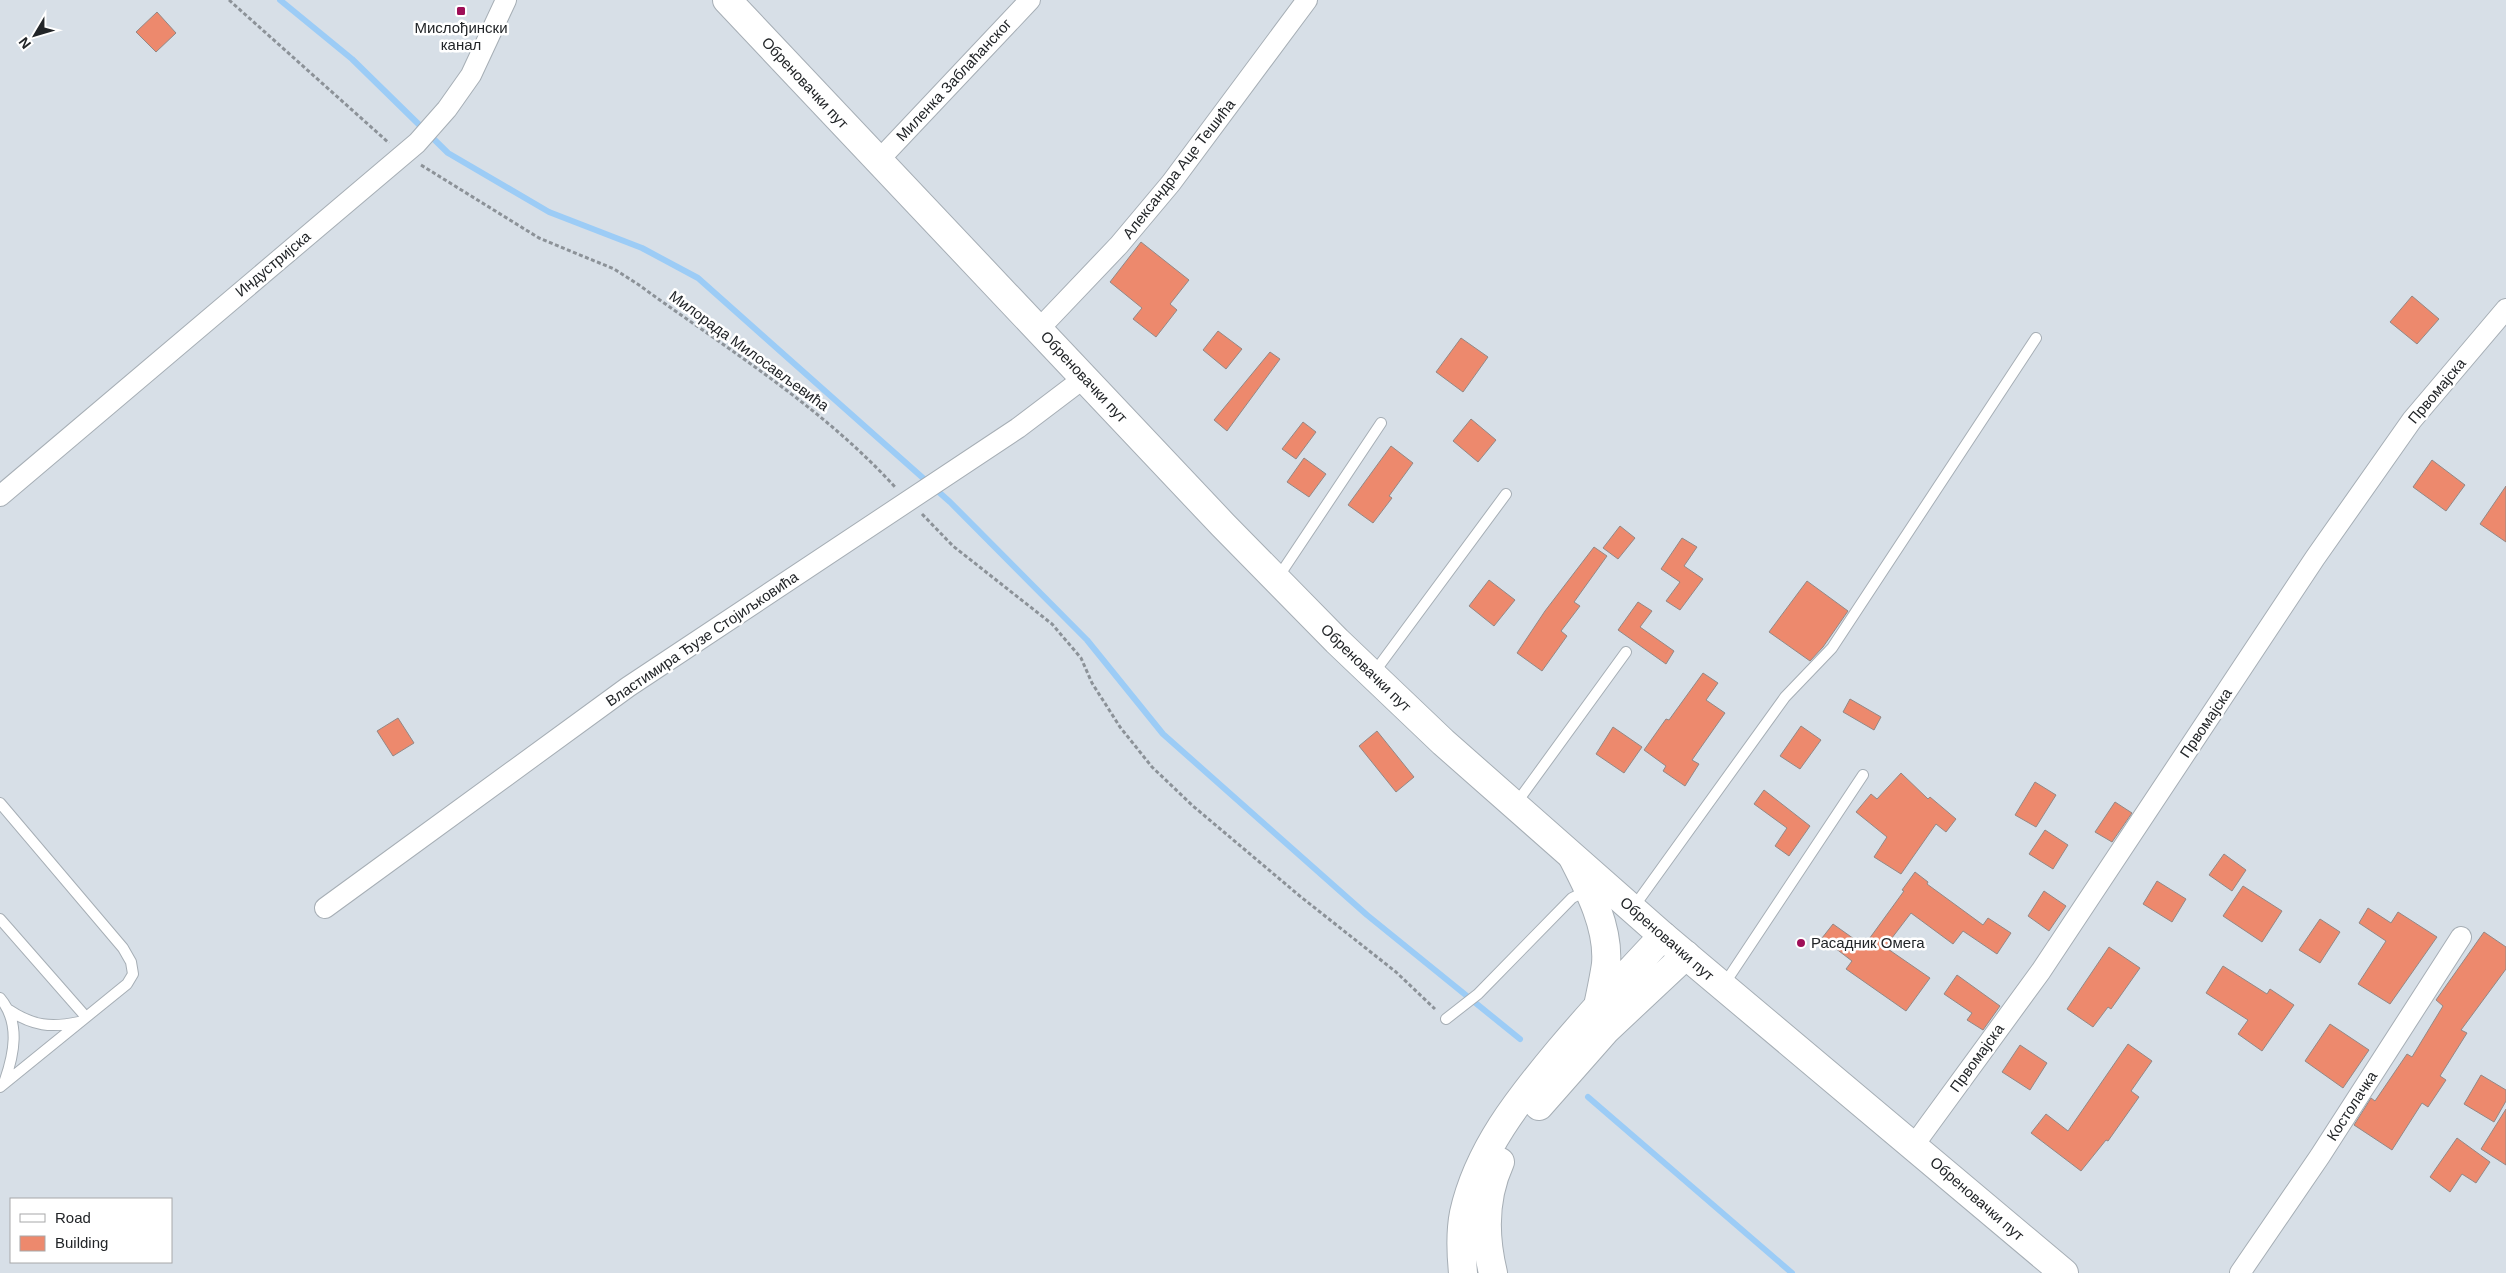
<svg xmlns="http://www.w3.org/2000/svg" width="2506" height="1273" font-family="Helvetica,sans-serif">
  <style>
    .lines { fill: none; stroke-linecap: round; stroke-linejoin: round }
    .stream { stroke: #9cccf6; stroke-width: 6 }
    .building { fill: #ed896d; stroke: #938885 }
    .service-casing { stroke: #a6aeb5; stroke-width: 12 }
    .minor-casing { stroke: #a6aeb5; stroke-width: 22 }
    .primary-casing { stroke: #a6aeb5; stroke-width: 30 }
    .motorway-casing { stroke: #a6aeb5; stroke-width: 30 }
    .path { stroke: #8c9298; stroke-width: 3; stroke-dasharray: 4 2.5; stroke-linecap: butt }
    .service { stroke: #fff; stroke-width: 10 }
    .minor { stroke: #fff; stroke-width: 20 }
    .primary { stroke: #fff; stroke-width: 28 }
    .motorway { stroke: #fff; stroke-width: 28 }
    .poi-dot { fill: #9f0e57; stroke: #fff; stroke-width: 2 }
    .labels { text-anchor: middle; stroke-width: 5; stroke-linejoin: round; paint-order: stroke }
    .poi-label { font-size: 15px; fill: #222528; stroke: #fff }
    .street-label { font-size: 15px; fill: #222528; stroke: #fff }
  </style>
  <rect width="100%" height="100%" fill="#d7dfe7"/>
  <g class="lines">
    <!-- stream -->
    <path class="stream" d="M280,0L352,59L448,153L549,212L642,248L698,278L950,502L1087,640L1163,734L1367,915L1520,1039
      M1588,1097L1792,1273"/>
  </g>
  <!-- building -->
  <path class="building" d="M157,12L176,33L156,52L136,32Z
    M1141,242L1189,280L1170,304L1177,310L1156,337L1133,319L1142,308L1110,282Z
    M2412,296L2439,319L2417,344L2390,322Z
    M1218,331L1242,349L1226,369L1203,350Z
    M1461,338L1488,357L1463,392L1436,372Z
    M1270,352L1280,359L1227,431L1214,420Z
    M1471,419L1496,440L1478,462L1453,441Z
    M1303,422L1316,432L1296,459L1282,449Z
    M1391,446L1413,463L1389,496L1392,498L1373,523L1348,505Z
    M1304,458L1326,474L1309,497L1287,482Z
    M2432,460L2465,485L2446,511L2413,487Z
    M2506,486V542L2480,524Z
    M1620,526L1635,538L1618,559L1603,548Z
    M1682,538L1697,547L1684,566L1703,579L1680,610L1666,601L1680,582L1661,569Z
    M1594,547L1607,556L1574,602L1580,606L1561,631L1567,636L1542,671L1517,653L1545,611Z
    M1489,580L1515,600L1494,626L1469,606Z
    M1807,581L1848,611L1823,647L1810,661L1769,632Z
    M1638,602L1652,611L1640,627L1674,651L1666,664L1618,630Z
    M1703,673L1718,683L1706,700L1725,713L1692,760L1699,764L1685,786L1663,771L1666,766L1644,750L1666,719L1669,720Z
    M1850,699L1881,717L1874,730L1843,712Z
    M398,718L414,743L393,756L377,731Z
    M1801,726L1821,740L1800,769L1780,756Z
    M1613,727L1642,747L1624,773L1596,754Z
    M1377,731L1414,777L1396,792L1359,746Z
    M1901,773L1928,799L1930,797L1956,819L1946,832L1936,824L1901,874L1874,857L1887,837L1856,812L1871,794L1877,799Z
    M2035,782L2056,795L2036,827L2015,815Z
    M1764,790L1810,826L1789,856L1775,846L1787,828L1754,804Z
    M2115,802L2132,813L2112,842L2095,832Z
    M2045,830L2068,845L2053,869L2029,854Z
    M2224,854L2246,870L2232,891L2209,875Z
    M1915,872L1928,882L1927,884L1983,925L1988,918L2011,933L1997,954L1963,931L1953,944L1911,913L1885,947L1930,978L1906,1011L1846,969L1852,961L1822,938L1833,924L1864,946L1904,891L1902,890Z
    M2157,881L2186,899L2172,922L2143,904Z
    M2243,886L2282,911L2262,942L2223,916Z
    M2044,891L2066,906L2049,931L2028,916Z
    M2368,908L2391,923L2398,912L2437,937L2390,1004L2358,984L2386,941L2359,923Z
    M2320,919L2340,932L2320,963L2299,950Z
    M2484,932L2506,947V969L2461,1030L2467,1033L2440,1076L2446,1080L2428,1107L2422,1103L2392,1150L2354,1125L2371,1098L2375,1101L2407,1054L2412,1057L2443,1006L2436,1000Z
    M2109,947L2140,968L2111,1009L2108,1007L2093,1027L2067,1009Z
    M2223,966L2267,994L2270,989L2294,1005L2262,1051L2238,1034L2248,1020L2206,993Z
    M1957,975L2000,1006L1983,1030L1967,1020L1972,1013L1944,994Z
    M2330,1024L2369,1050L2343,1088L2305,1061Z
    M2128,1044L2152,1061L2131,1091L2139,1097L2108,1141L2106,1140L2081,1171L2031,1133L2046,1114L2068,1131Z
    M2020,1045L2047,1063L2030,1090L2002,1072Z
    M2481,1075L2506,1090V1101L2494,1122L2464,1104Z
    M2506,1109V1165L2481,1149Z
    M2457,1138L2490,1162L2476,1183L2462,1174L2450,1192L2430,1177Z"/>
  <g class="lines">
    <!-- service casing -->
    <g class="service-casing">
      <path id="service" d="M1277,579L1381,423
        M1373,674L1506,494
        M0,803L123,948L131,962L133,974L127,984L0,1087
        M1515,805L1626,652
        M1633,908L1785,697L1832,648L2036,338
        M0,919L86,1017
        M1723,986L1863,775
        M0,998C21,1023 14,1055 4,1083
        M9,1010C33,1026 51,1028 79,1022
        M1446,1019L1478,994L1572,898L1588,890"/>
    </g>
    <!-- minor casing -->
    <g class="minor-casing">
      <path id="minor" d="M878,161L1030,0
        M1039,329L1119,245L1171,183L1307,0
        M0,496L417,143L447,109L471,75L506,0
        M325,908L628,687L1018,428L1084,378
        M1914,1145L2041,971L2315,558L2412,420L2506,309
        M2240,1273L2320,1156L2461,937"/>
    </g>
    <!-- primary casing -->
    <g class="primary-casing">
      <path id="primary" d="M727,0L1223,525L1337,641L1443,742L1663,936L2064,1273"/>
    </g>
    <!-- motorway casing -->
    <g class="motorway-casing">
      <path id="motorway" d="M1573,858C1589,889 1609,927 1606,964C1604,978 1601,992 1598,1006
        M1539,1106L1606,1030L1686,955
        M1463,1273C1461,1253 1460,1233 1464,1213C1478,1150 1519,1099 1559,1051C1592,1012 1627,974 1663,936
        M1493,1273C1484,1236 1484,1197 1500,1162"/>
    </g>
    <!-- path -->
    <path class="path" d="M229,0L389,143
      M421,165L539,238L614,269L639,285C727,349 821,406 895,487
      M922,514L953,546L1052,624L1081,658L1092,683L1120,727L1152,767L1193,806L1301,897L1396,972L1435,1009"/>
    <!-- service -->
    <use href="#service" class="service"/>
    <!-- minor -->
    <use href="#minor" class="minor"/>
    <!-- primary -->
    <use href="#primary" class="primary"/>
    <!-- motorway -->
    <use href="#motorway" class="motorway"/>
  </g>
  <!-- markers -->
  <g class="poi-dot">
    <rect x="456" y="6" width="10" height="10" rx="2.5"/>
    <circle cx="1801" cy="943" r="5"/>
  </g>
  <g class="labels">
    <!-- poi labels -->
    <g class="poi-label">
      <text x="461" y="33">Мислођински<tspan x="461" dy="17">канал</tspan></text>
      <text x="1811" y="948" text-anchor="start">Расадник Омега</text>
    </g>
    <!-- street labels -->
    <g class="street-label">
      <text transform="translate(954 80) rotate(-47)" y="5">Миленка Заблаћанског</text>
      <text transform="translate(805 83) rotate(47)" y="5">Обреновачки пут</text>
      <text transform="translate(1179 169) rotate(-52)" y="5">Александра Аце Тешића</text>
      <text transform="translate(273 264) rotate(-40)" y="5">Индустријска</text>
      <text transform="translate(749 351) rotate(36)" y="5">Милорада Милосављевића</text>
      <text transform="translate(1084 377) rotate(47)" y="5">Обреновачки пут</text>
      <text transform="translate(2437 391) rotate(-50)" y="5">Првомајска</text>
      <text transform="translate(702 639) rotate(-34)" y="5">Властимира Ђузе Стојиљковића</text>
      <text transform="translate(1366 668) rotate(44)" y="5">Обреновачки пут</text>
      <text transform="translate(2206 723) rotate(-56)" y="5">Првомајска</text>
      <text transform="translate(1667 939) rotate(41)" y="5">Обреновачки пут</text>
      <text transform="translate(1977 1058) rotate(-54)" y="5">Првомајска</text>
      <text transform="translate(2352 1106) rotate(-57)" y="5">Костолачка</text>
      <text transform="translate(1977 1199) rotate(41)" y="5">Обреновачки пут</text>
    </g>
  </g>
  <!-- legend -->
  <rect x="10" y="1198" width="162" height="65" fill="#ffffff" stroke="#a7a8a9"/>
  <rect x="20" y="1214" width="25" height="8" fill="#ffffff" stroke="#a7a8a9"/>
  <text x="55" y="1223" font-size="15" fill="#222528">Road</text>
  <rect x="20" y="1236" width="25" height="15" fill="#ed896d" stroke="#a7a8a9"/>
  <text x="55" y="1248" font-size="15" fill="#222528">Building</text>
  <!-- north arrow -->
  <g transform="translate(35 35) rotate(232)" stroke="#ffffff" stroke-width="4" paint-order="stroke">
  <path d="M0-4L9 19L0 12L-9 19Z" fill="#222528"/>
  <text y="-8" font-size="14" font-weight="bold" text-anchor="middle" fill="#222528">N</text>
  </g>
</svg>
